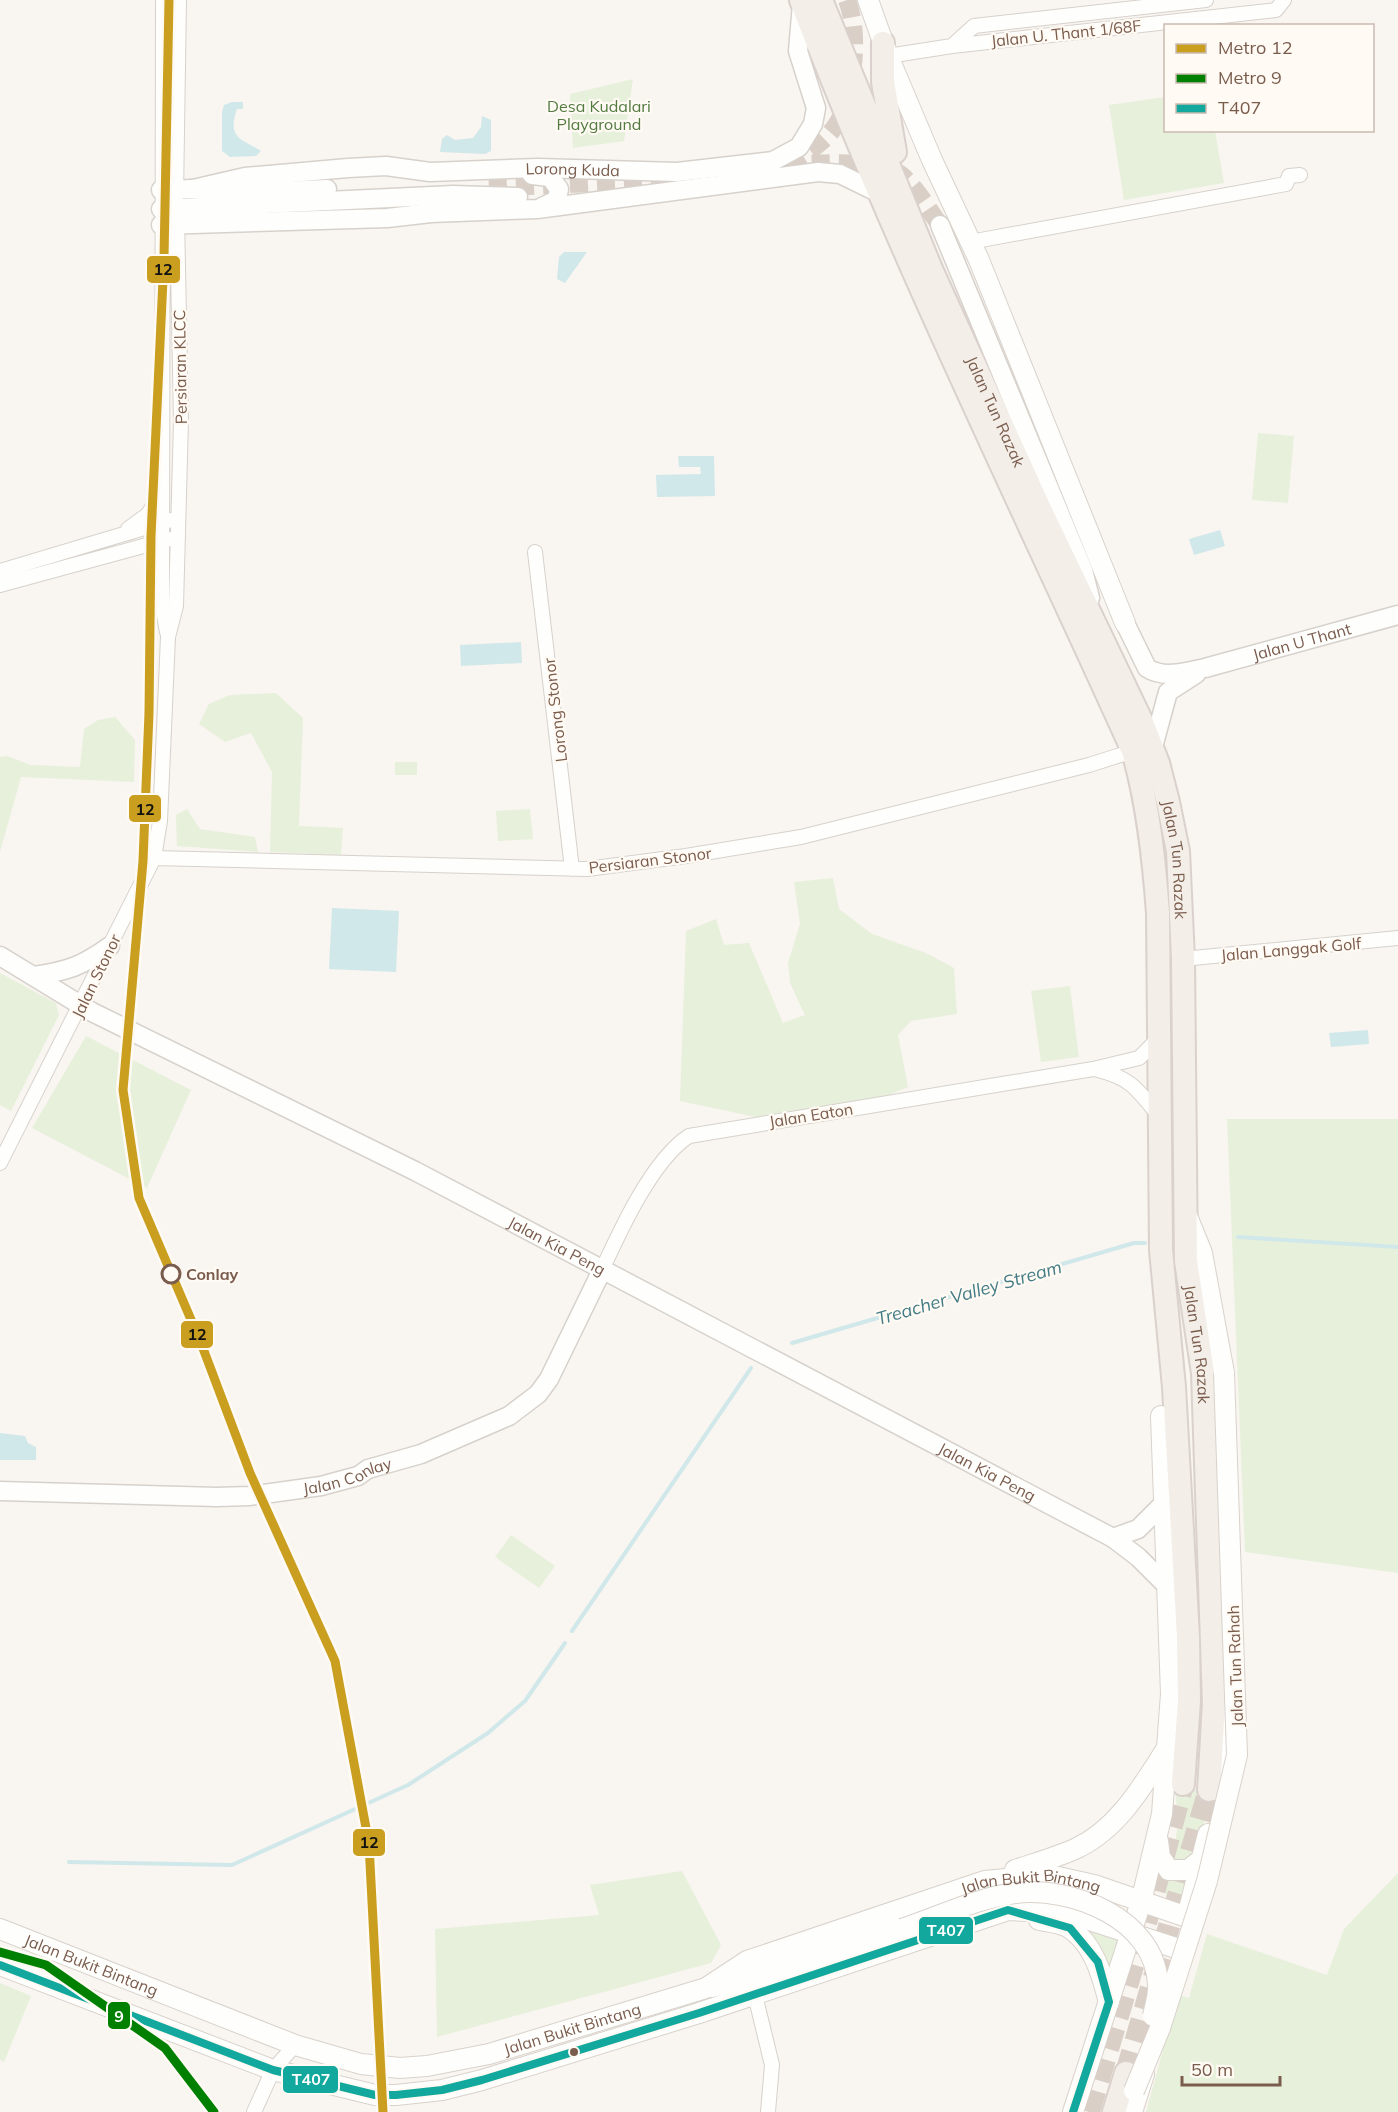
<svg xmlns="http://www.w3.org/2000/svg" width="1398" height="2112" font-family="Mulish,sans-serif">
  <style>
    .green { fill: #e7f0db }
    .water { fill: #d0e8ea }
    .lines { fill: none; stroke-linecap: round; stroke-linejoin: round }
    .stream { stroke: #d0e8ea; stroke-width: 4 }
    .tertiary-tunnel { stroke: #d9cfc7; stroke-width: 18; stroke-dasharray: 18 9; stroke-linecap: butt }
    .primary-tunnel { stroke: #d9cfc7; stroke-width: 22; stroke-dasharray: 22 11; stroke-linecap: butt }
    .minor-casing { stroke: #d7d1cb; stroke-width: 16 }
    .tertiary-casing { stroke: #d7d1cb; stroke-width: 21 }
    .secondary-casing { stroke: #d9d2cb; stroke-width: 22 }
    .primary-casing { stroke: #dad1cc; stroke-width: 26 }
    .minor { stroke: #fefefd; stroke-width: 14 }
    .tertiary { stroke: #fefefd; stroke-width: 18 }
    .secondary { stroke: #fefefd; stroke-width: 20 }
    .primary { stroke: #f3eee8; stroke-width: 22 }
    .secondary-bridge-casing { stroke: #d9d2cb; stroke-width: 22; stroke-linecap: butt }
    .secondary-bridge { stroke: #fefefd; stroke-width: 20 }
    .bus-1-casing { stroke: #fffaf3; stroke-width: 12 }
    .bus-1 { stroke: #12a89d; stroke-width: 8 }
    .metro-1-casing { stroke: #fffaf3; stroke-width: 14 }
    .metro-2-casing { stroke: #fffaf3; stroke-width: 14 }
    .metro-1 { stroke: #ca9f1f; stroke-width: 9 }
    .metro-2 { stroke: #008000; stroke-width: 9 }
    .stop-dot { fill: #fffaf3; stroke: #7a5c4d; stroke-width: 3 }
    .bus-dot { fill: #7a5c4d; stroke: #fffaf3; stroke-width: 2 }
    .labels { text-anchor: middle; stroke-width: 4.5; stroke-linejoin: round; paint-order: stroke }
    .street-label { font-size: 16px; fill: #7a5c4d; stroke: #fffaf3 }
    .park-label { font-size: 16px; fill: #537a41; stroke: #fffaf3 }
    .stop-label { font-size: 16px; font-weight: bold; fill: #7a5c4d; stroke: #fffaf3; text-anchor: start }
    .water-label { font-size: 18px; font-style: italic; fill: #437c86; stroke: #fffaf3 }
    .line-badge { stroke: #fffaf3; stroke-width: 2 }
    .badge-label { font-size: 16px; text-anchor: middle; font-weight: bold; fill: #fff }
    .pale-badge-label { font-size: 16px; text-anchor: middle; font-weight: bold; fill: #111 }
  </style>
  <rect width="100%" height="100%" fill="#f9f5f0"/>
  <!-- green -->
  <path class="green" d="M633,79L624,141L573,148L570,94Z
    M1165,97L1166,130L1215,131L1224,183L1124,200L1109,105Z
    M1258,433L1294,436L1288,503L1252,500Z
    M276,693L303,718L299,826L343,828L341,855L270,852L272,772L251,733L225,742L199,724L209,704L230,695Z
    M115,717L135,740L134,782L21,777L0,852V757L7,756L31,765L80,767L84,729L98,720Z
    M395,762H417V775H395Z
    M187,809L200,829L255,837L258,852L177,846L176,815Z
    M530,809L533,839L498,841L496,811Z
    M833,878L839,909L872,934L926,953L954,968L957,1014L911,1021L898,1035L908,1087L881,1098L756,1117L680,1101L686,931L716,919L724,945L749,943L783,1023L805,1015L790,983L788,963L800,924L794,882Z
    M0,973L56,1003L59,1015L11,1111L0,1105Z
    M1070,986L1079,1057L1041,1062L1031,991Z
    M86,1036L191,1090L147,1188L32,1128Z
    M1227,1119H1398V1573L1245,1552Z
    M511,1535L555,1566L539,1588L495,1557Z
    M1175,1786L1222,1795L1219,1804C1202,1815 1201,1835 1196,1853L1181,1862L1175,1860L1173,1855L1178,1824Z
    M682,1871L721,1945L711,1963L437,2037L435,1929L599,1915L590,1885Z
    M1398,1873V2112H1146L1178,1995L1189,1998L1207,1934L1327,1975L1344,1929Z
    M1165,1874L1189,1879L1185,1894L1174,1898L1167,1896L1162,1889Z
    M1079,1921L1124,1939L1113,1967L1105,1961Z
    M0,1983L31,1996L4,2062L0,2060Z"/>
  <!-- water -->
  <path class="water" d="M232,102H243V109H237C226,140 244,139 261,151L256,156L230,157L222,151V112L224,105Z
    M482,116L491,120V151L485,154L440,152L442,139L447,135L455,140L473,138L481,127Z
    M564,252H587L565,283L557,279L559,257Z
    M678,456H714L715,496L657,497L656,475L701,474L700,467H679Z
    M1220,530L1225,546L1194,555L1189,539Z
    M521,642L522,663L461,666L460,645Z
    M332,908L399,911L396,972L329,969Z
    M1368,1030L1369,1044L1331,1047L1329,1033Z
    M0,1433L25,1436L28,1443L36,1447V1460H0Z"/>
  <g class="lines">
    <!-- stream -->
    <path class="stream" d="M1238,1237L1398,1247
      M792,1343L1134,1243H1145
      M572,1631L751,1368
      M69,1862L232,1865L408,1785L488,1733L525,1701L565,1643"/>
    <!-- tertiary-tunnel -->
    <path class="tertiary-tunnel" d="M847,0C856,25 855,49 852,75
      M787,164C814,150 839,133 846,102
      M758,169C790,164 874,157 900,174C916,186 928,209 940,225
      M489,188L692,178"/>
    <!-- primary-tunnel -->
    <path class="primary-tunnel" d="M1126,2073L1209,1790
      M1089,2112L1146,1923L1183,1784"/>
    <!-- minor casing -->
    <g class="minor-casing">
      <path id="minor" d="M163,0L162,604L167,632
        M952,46L974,26L1206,0
        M888,56L952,46L1276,10L1284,0
        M176,197L179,0
        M970,242L1286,184L1289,176L1300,175
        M128,529L147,515L162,494
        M535,552L572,869
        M0,571L171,520
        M0,585L169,539
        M154,858L587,869L686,856L801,837L1089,765L1133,751
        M1183,959L1398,938
        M1098,1070C1131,1078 1138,1090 1159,1116
        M0,1163L154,858L160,821L168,637L176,606L181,421L177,216
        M602,1270C620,1231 652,1160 689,1136L1093,1069L1139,1058L1158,1039
        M755,1995L772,2065L768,2112
        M254,2112L273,2070L295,2045"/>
    </g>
    <!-- tertiary casing -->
    <g class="tertiary-casing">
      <g id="tertiary">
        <path d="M532,175L550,177L559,189L557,200L542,207"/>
        <path id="s1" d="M193,189L245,177L348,168L386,166L430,172L538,168L677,172L773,161L799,147L813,124L816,108L798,51L802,4"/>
        <path d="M161,190L193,189L240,193L327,189"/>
        <path d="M161,209L453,195L518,197"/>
        <path d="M161,225L387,218L431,213L537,209L818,172L840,174L879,193"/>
        <path d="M940,225L1083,570L1090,598"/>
        <path id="s2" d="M1125,623L1147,668C1164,679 1186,672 1205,668L1398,615"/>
        <path d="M1153,747L1168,692L1196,674"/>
        <path id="s3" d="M0,956L92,1012L415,1171L1113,1538L1138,1557L1168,1587"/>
        <path d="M34,976C68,971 82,966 110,946"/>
        <path id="s4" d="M0,1491L217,1497L249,1496L321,1486L358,1476L368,1469L421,1454L509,1416L538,1394L549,1379L602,1270"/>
        <path d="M1113,1538L1138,1529L1164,1503"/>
      </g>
    </g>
    <!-- secondary casing -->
    <g class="secondary-casing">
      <g id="secondary">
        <path d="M868,0L888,56L932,160L979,260L1125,623"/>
        <path d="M1187,1216L1202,1253L1224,1373"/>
        <path d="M1220,1533L1221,1594"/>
        <path d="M1219,1791L1225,1768L1223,1701"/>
        <path d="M1158,1841L1160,1857L1169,1870H1188L1202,1859"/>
        <path d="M1015,1870C1036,1863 1058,1857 1077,1848C1119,1828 1143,1785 1167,1748"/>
        <path d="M1188,1913L1208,1834"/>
        <path d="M1039,1920C1049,1922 1063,1923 1071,1929C1095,1946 1102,1976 1109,2002"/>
        <path id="s5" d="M0,1929L295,2045L361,2064L400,2068L427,2066L489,2054L706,1988L747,1961L985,1881L1049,1875L1094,1885L1187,1917"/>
        <path d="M0,1965L273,2070L375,2095H396L442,2090L482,2080L699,2013L1008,1910L1068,1913L1179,1949"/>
        <path d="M712,1987L738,1982L902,1929"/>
        <path d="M1073,2112L1141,1902L1162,1814L1171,1694L1161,1416"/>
        <path d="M1132,2112L1144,2074"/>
      </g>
    </g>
    <!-- primary casing -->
    <g class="primary-casing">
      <g id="primary">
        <path d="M801,0C899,256 1020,501 1133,751C1148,803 1154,859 1158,913L1161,1250L1174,1387L1188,1637L1189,1701L1183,1784"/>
        <path id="s6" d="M821,0L931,269L1040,509L1141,720L1158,763L1168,802L1178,851L1183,959L1186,1261L1203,1373L1214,1703L1209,1790"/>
        <path d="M883,43V82L895,152"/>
        <path d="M1114,2112L1126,2073"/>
      </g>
    </g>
    <!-- minor -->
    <use href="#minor" class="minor"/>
    <!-- tertiary -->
    <use href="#tertiary" class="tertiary"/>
    <!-- secondary -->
    <use href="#secondary" class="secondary"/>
    <!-- primary -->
    <use href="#primary" class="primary"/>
    <!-- secondary-bridge casing -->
    <g class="secondary-bridge-casing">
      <path id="secondary-bridge" d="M902,1929C938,1917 977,1898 1015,1893C1072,1886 1155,1919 1158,1984C1159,1994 1155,2006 1153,2016
        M1134,2091L1160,2028L1207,1881L1237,1755L1224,1373"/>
    </g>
    <!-- secondary-bridge -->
    <use href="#secondary-bridge" class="secondary-bridge"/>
    <!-- bus-1 casing -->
    <g class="bus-1-casing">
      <path id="bus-1" d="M0,1965L273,2070L375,2095H396L442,2090L482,2080L699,2013L1008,1910L1070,1928L1098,1962L1109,2002L1073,2112"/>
    </g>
    <!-- bus-1 -->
    <use href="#bus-1" class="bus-1"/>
    <!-- metro-1 casing -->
    <g class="metro-1-casing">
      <path id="metro-1" d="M169,0L164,258L151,536L149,713L143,861L123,1090L139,1198L201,1343L250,1473L335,1661L369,1844L383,2112"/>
    </g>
    <!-- metro-2 casing -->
    <g class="metro-2-casing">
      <path id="metro-2" d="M0,1952L46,1965L165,2048L214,2112"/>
    </g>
    <!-- metro-1 -->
    <use href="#metro-1" class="metro-1"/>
    <!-- metro-2 -->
    <use href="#metro-2" class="metro-2"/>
  </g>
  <!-- markers -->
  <circle class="stop-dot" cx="171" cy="1274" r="9"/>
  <circle class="bus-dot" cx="574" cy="2052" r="5"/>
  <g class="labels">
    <!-- street labels -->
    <g class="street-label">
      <text transform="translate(1066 33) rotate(-6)" y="6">Jalan U. Thant 1/68F</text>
      <text dy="6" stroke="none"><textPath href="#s1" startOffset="382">Lorong Kuda</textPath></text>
      <text transform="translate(180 367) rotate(-91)" y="6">Persiaran KLCC</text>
      <text dy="6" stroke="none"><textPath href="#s6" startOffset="447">Jalan Tun Razak</textPath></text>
      <text dy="6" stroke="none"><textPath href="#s2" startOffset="210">Jalan U Thant</textPath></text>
      <text transform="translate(555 710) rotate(-97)" y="6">Lorong Stonor</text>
      <text transform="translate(650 860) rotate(-7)" y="6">Persiaran Stonor</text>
      <text dy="6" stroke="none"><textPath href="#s6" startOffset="933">Jalan Tun Razak</textPath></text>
      <text transform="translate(1291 949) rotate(-5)" y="6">Jalan Langgak Golf</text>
      <text transform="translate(96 976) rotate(-64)" y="6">Jalan Stonor</text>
      <text transform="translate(811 1115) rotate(-9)" y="6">Jalan Eaton</text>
      <text dy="6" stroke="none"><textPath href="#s3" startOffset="628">Jalan Kia Peng</textPath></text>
      <text dy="6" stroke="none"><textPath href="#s6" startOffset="1419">Jalan Tun Razak</textPath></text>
      <text dy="6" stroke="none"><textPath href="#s3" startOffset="1114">Jalan Kia Peng</textPath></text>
      <text dy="6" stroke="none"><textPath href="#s4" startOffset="350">Jalan Conlay</textPath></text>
      <text transform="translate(1235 1666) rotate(-92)" y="6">Jalan Tun Rahah</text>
      <text dy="6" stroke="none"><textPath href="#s5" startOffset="1088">Jalan Bukit Bintang</textPath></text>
      <text dy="6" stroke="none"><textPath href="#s5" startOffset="98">Jalan Bukit Bintang</textPath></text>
      <text dy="6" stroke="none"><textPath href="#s5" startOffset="602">Jalan Bukit Bintang</textPath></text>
    </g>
    <!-- park labels -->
    <g class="park-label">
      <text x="599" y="112">Desa Kudalari<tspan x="599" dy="18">Playground</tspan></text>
    </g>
    <!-- stop labels -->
    <g class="stop-label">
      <text x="186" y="1280">Conlay</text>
    </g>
    <!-- water labels -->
    <g class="water-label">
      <text transform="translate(969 1293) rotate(-16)" y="6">Treacher Valley Stream</text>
    </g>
  </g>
  <g class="line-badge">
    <rect x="146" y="255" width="35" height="29" rx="6" fill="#ca9f1f"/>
    <rect x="128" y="794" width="34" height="29" rx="6" fill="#ca9f1f"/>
    <rect x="180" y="1320" width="34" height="29" rx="6" fill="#ca9f1f"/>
    <rect x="352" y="1828" width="34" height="29" rx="6" fill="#ca9f1f"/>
    <rect x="918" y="1916" width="56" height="29" rx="6" fill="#12a89d"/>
    <rect x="107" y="2001" width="24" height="29" rx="6" fill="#008000"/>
    <rect x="282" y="2065" width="57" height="29" rx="6" fill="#12a89d"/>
  </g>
  <g class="badge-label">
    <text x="946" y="1936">T407</text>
    <text x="119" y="2022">9</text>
    <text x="311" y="2085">T407</text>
  </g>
  <g class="pale-badge-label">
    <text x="163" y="275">12</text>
    <text x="145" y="815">12</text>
    <text x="197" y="1340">12</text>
    <text x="369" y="1848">12</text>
  </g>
  <!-- legend -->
  <rect x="1164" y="24" width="210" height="108" fill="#fffaf3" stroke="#cabbb1" stroke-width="1.5"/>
  <rect x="1176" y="44" width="30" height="9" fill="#ca9f1f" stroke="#cabbb1" stroke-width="1.5"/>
  <text x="1218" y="54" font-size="18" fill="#7a5c4d">Metro 12</text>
  <rect x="1176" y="74" width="30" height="9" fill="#008000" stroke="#cabbb1" stroke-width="1.5"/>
  <text x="1218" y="84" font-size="18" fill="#7a5c4d">Metro 9</text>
  <rect x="1176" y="104" width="30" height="9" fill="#12a89d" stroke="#cabbb1" stroke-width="1.5"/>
  <text x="1218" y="114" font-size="18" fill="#7a5c4d">T407</text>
  <!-- scale -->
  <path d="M1182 2076v9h98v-9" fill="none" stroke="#7a5c4d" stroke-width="3"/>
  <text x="1191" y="2076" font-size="18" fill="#7a5c4d" stroke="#fffaf3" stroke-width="4.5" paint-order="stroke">50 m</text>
</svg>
